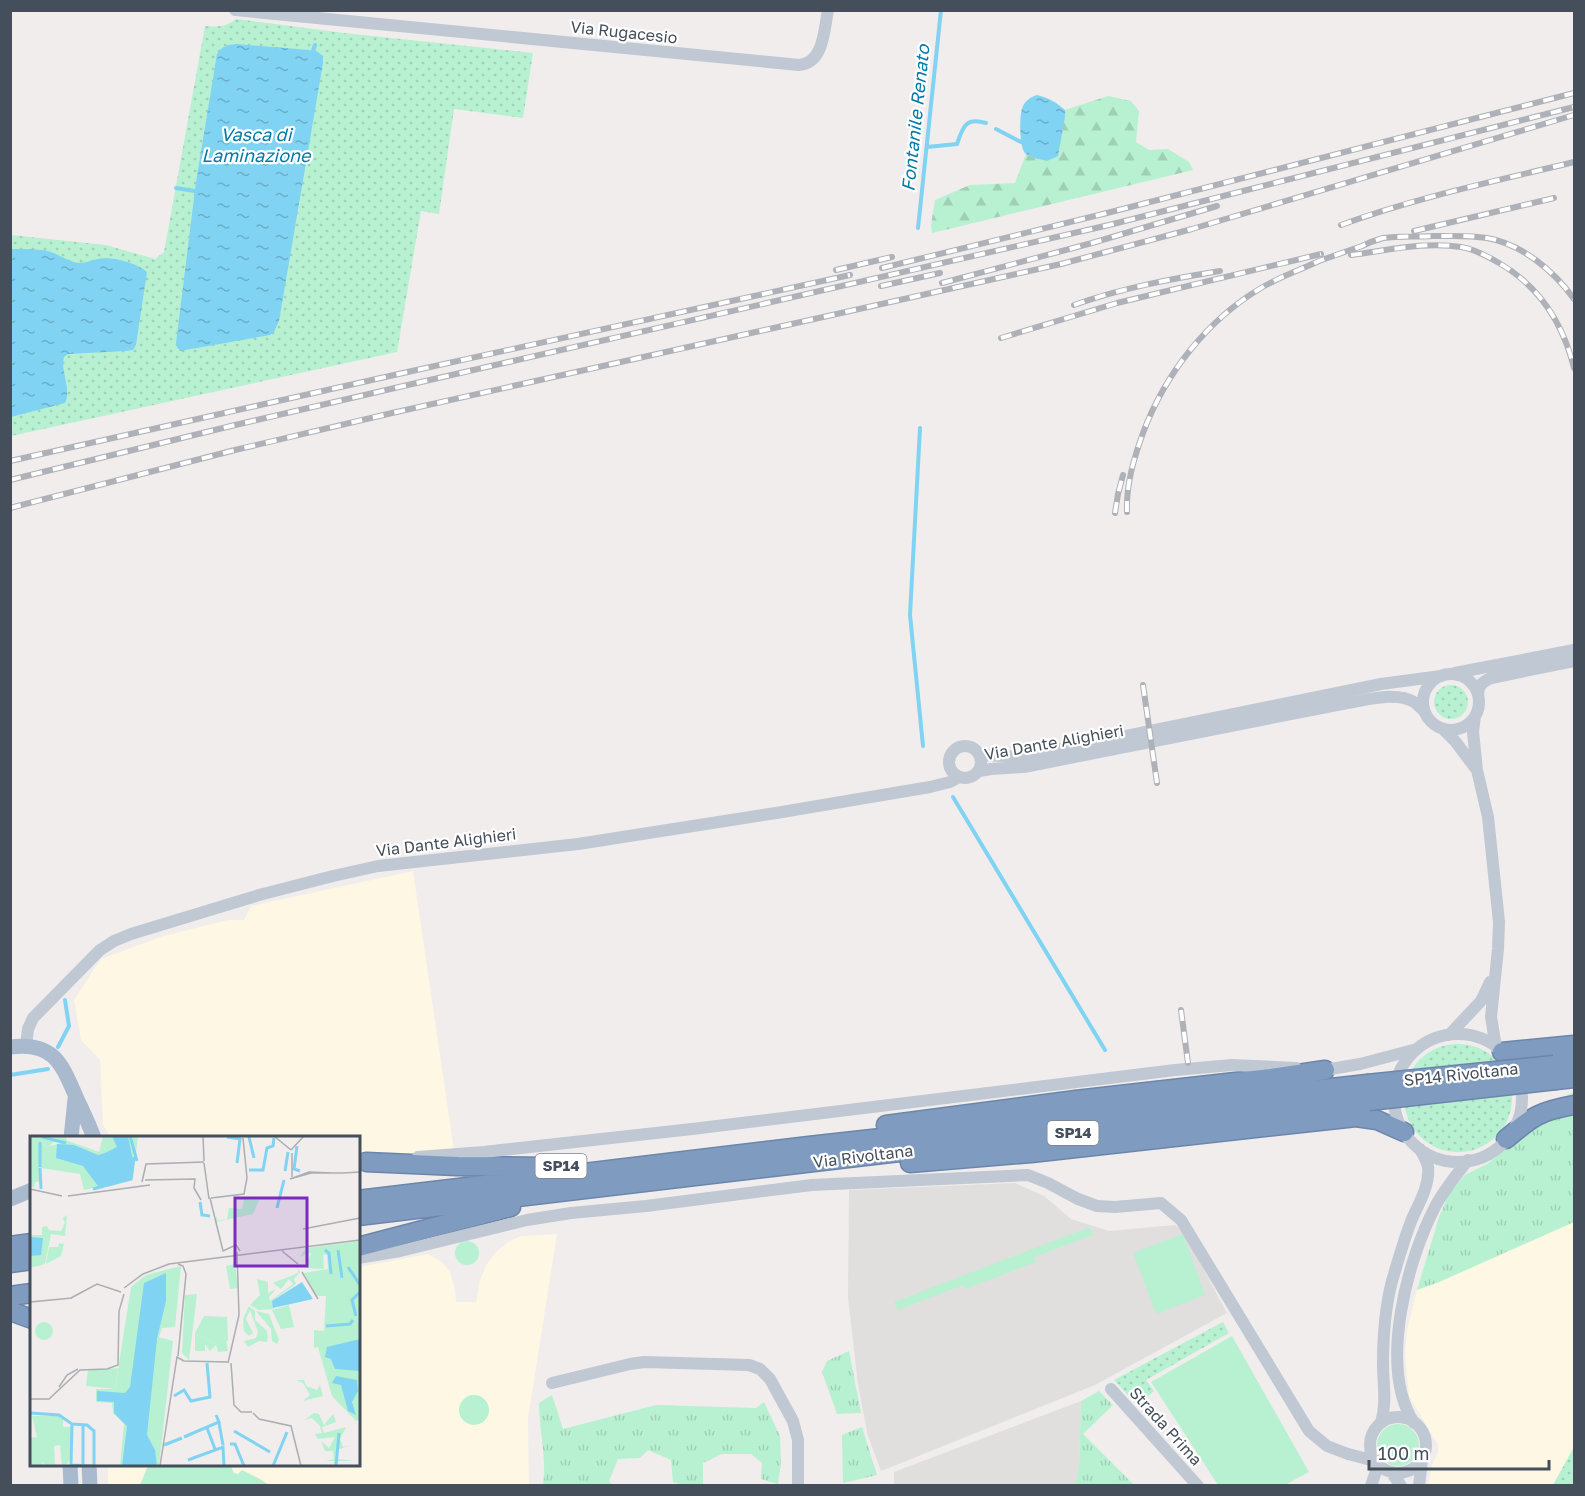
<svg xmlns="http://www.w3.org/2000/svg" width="1585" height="1496" font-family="'Golos Text',sans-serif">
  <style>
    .commercial { fill: #fdf7e3 }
    .education { fill: #e1dede }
    .grass { fill: url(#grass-dots) }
    .forest { fill: url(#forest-firs) }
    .park { fill: url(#park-tufts) }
    .garden { fill: #b7f1d1 }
    .water { fill: url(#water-ripples) }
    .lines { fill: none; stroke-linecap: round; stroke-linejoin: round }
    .stream { stroke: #80d3f2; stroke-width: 4 }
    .highway-casing { stroke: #6c86ab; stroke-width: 21 }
    .minor { stroke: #bfc8d3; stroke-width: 12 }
    .major { stroke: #aabace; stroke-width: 15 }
    .highway { stroke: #809bc0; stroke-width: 18 }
    .rail-casing { stroke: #aeb1b8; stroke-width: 6 }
    .rail { stroke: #fff; stroke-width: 4; stroke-dasharray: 11; stroke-linecap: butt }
    .highway-bridge-casing { stroke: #6c86ab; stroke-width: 21; stroke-linecap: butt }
    .highway-bridge { stroke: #809bc0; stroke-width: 18 }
    .labels { text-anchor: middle; stroke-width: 4.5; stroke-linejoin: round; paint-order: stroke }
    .shield { fill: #fff; stroke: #7c848c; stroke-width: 1.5 }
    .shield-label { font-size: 15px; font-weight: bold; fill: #444f5b }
    .street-label { font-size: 16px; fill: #444f5b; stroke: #fff }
    .water-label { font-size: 18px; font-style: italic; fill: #037ba8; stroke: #fff }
    .inset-river { fill: none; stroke: #80d3f2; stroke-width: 3 }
    .inset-road { fill: none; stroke: #abaeb2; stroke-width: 1.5 }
    .view { fill: #7b2cbf; fill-opacity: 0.15; stroke: #7b2cbf; stroke-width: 3 }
    .inset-edge { fill: none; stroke: #444f5b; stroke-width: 3 }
  </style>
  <defs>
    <pattern id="grass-dots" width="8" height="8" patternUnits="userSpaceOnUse" patternTransform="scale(1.5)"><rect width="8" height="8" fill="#b7f1d1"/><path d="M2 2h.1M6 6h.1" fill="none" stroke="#9fd0b6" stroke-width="1.8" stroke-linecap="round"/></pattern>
    <pattern id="forest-firs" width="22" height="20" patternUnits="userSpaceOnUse" patternTransform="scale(1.5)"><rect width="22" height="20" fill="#b7f1d1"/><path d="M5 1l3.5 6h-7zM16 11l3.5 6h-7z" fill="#9fd0b6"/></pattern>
    <pattern id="park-tufts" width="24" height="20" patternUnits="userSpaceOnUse" patternTransform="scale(1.5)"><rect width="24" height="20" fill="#b7f1d1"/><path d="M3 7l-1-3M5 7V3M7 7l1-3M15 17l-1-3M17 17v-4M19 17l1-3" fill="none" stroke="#9fd0b6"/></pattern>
    <pattern id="water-ripples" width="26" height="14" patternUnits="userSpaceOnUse" patternTransform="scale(1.5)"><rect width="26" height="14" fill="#80d3f2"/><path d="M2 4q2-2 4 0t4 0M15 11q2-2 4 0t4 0" fill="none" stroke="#6aaec7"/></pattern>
  </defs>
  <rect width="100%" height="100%" fill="#f0edec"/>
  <!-- commercial -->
  <path class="commercial" d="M413,871L455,1157L359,1156L358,1138L111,1137L103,1125L100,1060L81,1040L74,1000L101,959L163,936L228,920H244L251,906Z
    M1574,1222V1447L1553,1485H1428L1433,1462L1438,1453V1445L1409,1396L1405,1355L1407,1330L1417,1290L1439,1282Z
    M557,1234L528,1419L529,1485H108V1465L358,1464L359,1267L428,1254L442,1262L450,1272L455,1289L456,1302H476L479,1283L486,1265L496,1252L508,1242L521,1236Z"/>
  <!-- education -->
  <path class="education" d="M1015,1183L1044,1196L1071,1219L1109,1231L1175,1225L1183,1231L1227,1313L1095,1385L881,1471L868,1436L858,1385L848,1297L849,1190Z
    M1081,1401L1079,1467L1075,1485L894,1486V1472Z"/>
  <!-- grass -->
  <path class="grass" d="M236,19L344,33L533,53L523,118L454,109L439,214L421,211L397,352L11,436V235L106,245L155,259L164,252L205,26C217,27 226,27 236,19Z
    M1434 702a17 17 0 1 1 34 0a17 17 0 1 1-34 0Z
    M1404 1098a54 54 0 1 1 108 0a54 54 0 1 1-108 0Z
    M1223,1322L1229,1333L1146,1380L1154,1391L1138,1406L1114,1380Z
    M1574,1447V1485H1553Z"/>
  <!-- forest -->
  <path class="forest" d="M1108,96L1131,101L1139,111L1136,142L1149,150L1168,149L1189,162L1193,170L932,233L931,225L935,200L970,185L1015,183L1026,154L1035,158L1065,117V110Z"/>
  <!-- park -->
  <path class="park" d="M1574,1092V1222L1439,1282L1417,1290L1439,1217L1449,1194L1465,1175L1487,1164L1503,1151L1555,1101Z
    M849,1351L861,1413L837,1414L822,1372L827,1361Z
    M1099,1391L1113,1405L1083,1434L1134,1485H1075L1079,1466L1081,1401Z
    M552,1395L563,1429L656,1405L756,1408L764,1402L780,1436L781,1463L778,1484L761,1479L762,1463L751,1454H722L703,1463V1485H684L673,1482L671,1460L648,1450L640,1458L618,1459L609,1481L612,1485H543C547,1458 539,1430 539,1403Z
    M862,1427L877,1475L843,1483L842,1435Z"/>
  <!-- garden -->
  <path class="garden" d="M1090,1227L1093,1235L1034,1257L1036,1262L965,1289L963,1285L898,1310L894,1302Z
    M1183,1234L1205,1295L1156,1314L1133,1253Z
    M455 1253a12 12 0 1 1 24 0a12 12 0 1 1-24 0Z
    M1232,1336L1309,1472L1285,1485H1218L1151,1382Z
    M459 1410a15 15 0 1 1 30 0a15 15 0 1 1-30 0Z
    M1377 1445a21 21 0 1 1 42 0a21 21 0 1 1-42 0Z
    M152,1465H229L233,1466L232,1469L234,1473L238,1474L242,1470L260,1479L269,1485H140L147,1468Z"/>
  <!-- water -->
  <path class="water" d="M236,44L309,50L318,52L323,56V63L279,321L274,332L270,335L180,351L177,347L176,343L196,182L217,54C222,46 227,45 236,44Z
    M1037,95C1049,98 1056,102 1065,110V117L1058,156L1047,161C1040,159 1030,158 1025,153C1019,147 1019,113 1023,106C1026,100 1031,97 1037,95Z
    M11,249C23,249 37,249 48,251C59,254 68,262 79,263C86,263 91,260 98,259C110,256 138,263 147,272L136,345L133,350L126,351L68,354L64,357C60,372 72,389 65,403L11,417Z"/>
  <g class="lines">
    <!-- stream -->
    <path class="stream" d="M313,51L315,45
      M996,129L1021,142
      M927,147L957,144C963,127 965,117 986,123
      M176,188L195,191
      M918,228L941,10
      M920,428L910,615L923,746
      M953,797L1105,1050
      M58,1047L69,1026L65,1000
      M10,1075L48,1069"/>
    <!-- highway casing -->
    <g class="highway-casing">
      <path id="highway" d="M1502,1052L1574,1045
        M1554,1065L1574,1062
        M1556,1080L1574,1078
        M886,1125L1076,1100L1271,1078L1325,1070
        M1506,1139C1533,1116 1540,1111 1574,1105
        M366,1162L457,1166L544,1167
        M910,1163L1031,1153L1356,1117L1377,1120L1404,1132
        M358,1200L809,1146L1367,1084
        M358,1216L959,1145L1369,1101
        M10,1246L32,1243
        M358,1247L511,1207
        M10,1263L32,1260
        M10,1296L32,1293
        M10,1311L32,1319"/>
    </g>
    <!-- minor -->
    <path class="minor" d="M235,10L799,65C824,63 824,30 828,10
      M1455,673L1574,650
      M1423 702a28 28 0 1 1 56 0a28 28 0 1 1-56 0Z
      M1478,694C1479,685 1482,682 1491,678L1574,661
      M1475,716L1473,732L1477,770L1488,817L1499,922L1498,949L1491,1017L1496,1047
      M1443,729L1455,741L1476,769
      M949 762a16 16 0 1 1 32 0a16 16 0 1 1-32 0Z
      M980,755L1023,757L1381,684L1441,676
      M979,771L991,769L1024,767L1347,703C1367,700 1396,691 1414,702C1418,705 1422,709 1425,712
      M1394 1098a64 64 0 1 1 128 0a64 64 0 1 1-128 0Z
      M1449,1035L1481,1001L1490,982
      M26,1046L28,1029L33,1018L100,950L114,941L131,934L259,895L333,876L378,866L578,844L776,813L930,787L950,782L959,777
      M1319,1070H1325L1360,1064L1417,1049
      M418,1157L484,1152L692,1129L1175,1070L1232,1065L1296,1068
      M358,1258L400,1251L527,1220L571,1213L646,1206L812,1185L1028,1175L1048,1183L1078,1199L1097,1206L1115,1207L1161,1203L1181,1220L1309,1431L1327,1446L1348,1454L1375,1461
      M552,1383L630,1364L644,1362L749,1365L760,1369L770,1379L793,1421L798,1440V1486
      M1111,1389L1198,1486
      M1370 1445a28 28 0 1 1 56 0a28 28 0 1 1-56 0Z
      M1381,1423C1387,1403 1383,1384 1383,1364C1383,1336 1385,1308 1392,1281C1398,1261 1404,1239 1412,1219C1419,1203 1430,1185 1428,1167C1427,1161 1423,1155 1420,1149
      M1414,1423C1378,1367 1407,1260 1436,1205C1445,1189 1456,1175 1468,1160
      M1392,1473L1401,1486
      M1371,1486L1378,1465
      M1419,1486L1422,1460"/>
    <!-- major -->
    <path class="major" d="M10,1047C55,1041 62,1065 77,1099C83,1112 89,1124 94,1138
      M71,1138L75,1099
      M10,1199L32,1190
      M70,1464L71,1486
      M89,1464L90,1486"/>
    <!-- highway -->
    <use href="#highway" class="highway"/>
    <!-- rail casing -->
    <g class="rail-casing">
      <path id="rail" d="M1341,225C1417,197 1496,181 1574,162
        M1414,231L1554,198
        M1351,255C1386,251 1424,241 1461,247C1474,249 1487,256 1499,263C1539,286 1563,323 1574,368
        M882,268L1107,213L1574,93
        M836,270L892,257
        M942,283L1092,243L1217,206
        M881,286L940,273
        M1074,305C1122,288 1170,279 1220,271
        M1001,338L1117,303L1321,254
        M10,461L412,371L850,275
        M10,480L231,426L399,387L1109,225L1574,107
        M10,508L235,450L392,413L1061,264L1192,229L1574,115
        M1127,512C1126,484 1134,458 1143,433C1165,374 1207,320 1261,288C1279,277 1300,270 1319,261C1333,256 1347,251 1362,246C1368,243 1376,240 1383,238C1399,236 1417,237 1433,236C1451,236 1469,235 1487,238C1522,244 1554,271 1574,299
        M1115,513L1118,494L1123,475
        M1143,685L1157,783
        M1181,1010L1188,1063"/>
    </g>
    <!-- rail -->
    <use href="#rail" class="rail"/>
    <!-- highway-bridge casing -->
    <g class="highway-bridge-casing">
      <path id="highway-bridge" d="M1367,1084L1554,1065
        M1369,1101L1556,1080"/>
    </g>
    <!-- highway-bridge -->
    <use href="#highway-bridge" class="highway-bridge"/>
  </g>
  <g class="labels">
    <!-- shield labels -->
    <g class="shield">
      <rect x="1047.5" y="1121" width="51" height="24" rx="4.5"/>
      <rect x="535.5" y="1154" width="51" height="24" rx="4.5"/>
    </g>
    <g class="shield-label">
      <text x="1073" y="1138">SP14</text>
      <text x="561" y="1171">SP14</text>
    </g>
    <!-- street labels -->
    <g class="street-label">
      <text transform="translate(624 32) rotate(6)" y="6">Via Rugacesio</text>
      <text transform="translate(1054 742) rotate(-10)" y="6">Via Dante Alighieri</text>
      <text transform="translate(446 842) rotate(-7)" y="6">Via Dante Alighieri</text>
      <text transform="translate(1461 1074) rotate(-6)" y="6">SP14 Rivoltana</text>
      <text transform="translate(863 1156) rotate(-7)" y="6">Via Rivoltana</text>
      <text transform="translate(1166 1426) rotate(48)" y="6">Strada Prima</text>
    </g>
    <!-- water labels -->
    <g class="water-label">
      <text transform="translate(916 118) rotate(-84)" y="6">Fontanile Renato</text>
      <text x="256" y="141">Vasca di<tspan x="256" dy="21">Laminazione</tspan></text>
    </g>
  </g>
  <!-- overview -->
  <g transform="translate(30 1136)">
    <rect width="330" height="330" fill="#f0edec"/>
    <path d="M24,0H36L37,5L63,14L24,6L18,11L12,8L13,1ZM214,63L229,64L223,78L186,86V80L188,85L197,83L199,72L212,73ZM293,116L294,133L275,132L281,117ZM226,175L239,178L249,204L247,208L242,205L241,193ZM174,180L197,181L198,205L184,208L165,197ZM2,280H28L33,283V291H41V321L36,330H32L30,309L24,310L25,330H15L13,325L12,330H0V302L7,301Z" fill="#b7f1d1"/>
    <path d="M167,158L159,224L152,217L155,159ZM165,197L184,208L196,203L198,215L188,216L186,209L180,215L175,208V215H165Z" fill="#b7f1d1"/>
    <path d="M0,0H24L13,1L12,8L17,11L38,5L69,16L73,0H108L103,43L54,54L50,38L11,32L12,45L5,46L4,52L0,49ZM37,79L35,100L21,98L15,128L0,132V99H12V91L17,90L19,94L31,95L35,87L33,82ZM330,105V284L326,285L302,260L288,211L284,212V194L294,195L296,160H287L274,137L298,133L297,119L278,117L270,121L276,112ZM151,130L145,191L132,192L129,201L143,205L129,330H90L94,288L83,277L82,267L66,266V253H85L101,151L116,139ZM268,133L270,136L264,143L266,148L242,165L244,173L229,174L220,169L230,159L227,143L238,146V157L246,153L239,161L240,165L263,148L259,143L251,153L243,147L268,137ZM219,170L225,175V184L237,195L238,201L237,206L229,205L218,211L214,205L226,202L228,196L220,174L216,183L223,197L219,200L214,195L213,183ZM5 195a9 9 0 1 1 18 0a9 9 0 1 1-18 0ZM266,244H274L276,250L287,254L290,249L293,260L273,265L280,259L273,247ZM284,277L289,278L294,289L303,278L306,286L292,291L294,297L316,291L310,303L313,311L321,309L307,314V323L325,325H308L304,330V325H296L304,323L303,315H295L291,305L299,312L305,301L288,303L285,298L292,297L290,290L282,282L275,284Z" fill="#b7f1d1"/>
    <path d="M29,107L34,108L31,120L16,128L19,111H28ZM205,128L208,152L200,153L196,130ZM259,169L264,191L251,193L242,174ZM88,232L85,253L56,250L58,234Z" fill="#b7f1d1"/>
    <path d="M82,0H98L103,25L99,44L68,50L53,30L26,22L27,8L44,9L68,19L75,17L87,11ZM0,101L13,102L11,119L0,120ZM136,137V165L127,203L117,299L125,314L127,330H92L97,290L84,277V266L67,265V255L95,257L100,251L114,147ZM272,146L283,163L243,172L242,165ZM330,203V235L305,233L301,223L295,221L297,211ZM306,240L327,244L328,255L322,266L326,279L318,275L311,249L302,247Z" fill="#80d3f2"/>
    <path class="inset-river" d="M100,0L107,25M12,1L36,7M197,1L210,3L207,27M219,1L224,22M10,6V31M267,10L264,33L270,35M10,32L11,53M219,34H233L237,12L243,10L244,2M255,35L258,16M63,53L101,43L104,21M170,66L172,79L180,80M247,72L254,44M295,114L299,117L301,138M308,114L312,142M318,131L330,149M326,180L322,164L330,156M296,190L320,188L323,184M144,260L154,254L161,265L180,261L177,227M0,277L29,279L42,288L41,330M189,287L193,309M42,288L57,289L64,295V330M53,289V330M177,292L185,313M204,295L240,316M154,301L189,286L186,279M200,308H205L214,330M134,309L152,302M158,324L193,311L194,330M42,329L62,330M243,330L257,296M306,330L309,297"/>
    <path class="inset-road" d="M173,0L174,25M244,0L261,14M261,14L274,0M262,17V41M174,27L179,63M302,37L279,36L260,43L281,37H313L330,36M115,44L165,43L164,52L171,64M112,46L116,28L174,26M0,53L32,60M38,60L120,49M180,62L193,115L206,109L210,115M181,62L214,58L217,42L213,2M273,93L330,82M252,115L268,128M148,128L153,130L156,138L148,220M272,136L288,163M94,152L113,138L139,128L330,104M41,162L67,148L91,156M0,166L42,162M154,225L198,226M198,227L209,179L207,116M201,227L204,269L211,276H222M29,251L37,239L48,233M0,263H19L50,234L77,233L88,229L89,175L94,158M223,277L229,283L261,290L271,330M130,330L147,221L154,225"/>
    <path class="view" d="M205,62H277V130H205Z"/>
    <rect width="330" height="330" class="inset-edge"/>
  </g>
  <!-- border -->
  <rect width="1585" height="1496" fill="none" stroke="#444f5b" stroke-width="24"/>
  <!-- scale -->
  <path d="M1369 1460v9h180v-9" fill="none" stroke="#444f5b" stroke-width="3"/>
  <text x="1378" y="1460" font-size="18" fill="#444f5b" stroke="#ffffff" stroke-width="4.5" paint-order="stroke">100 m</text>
</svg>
